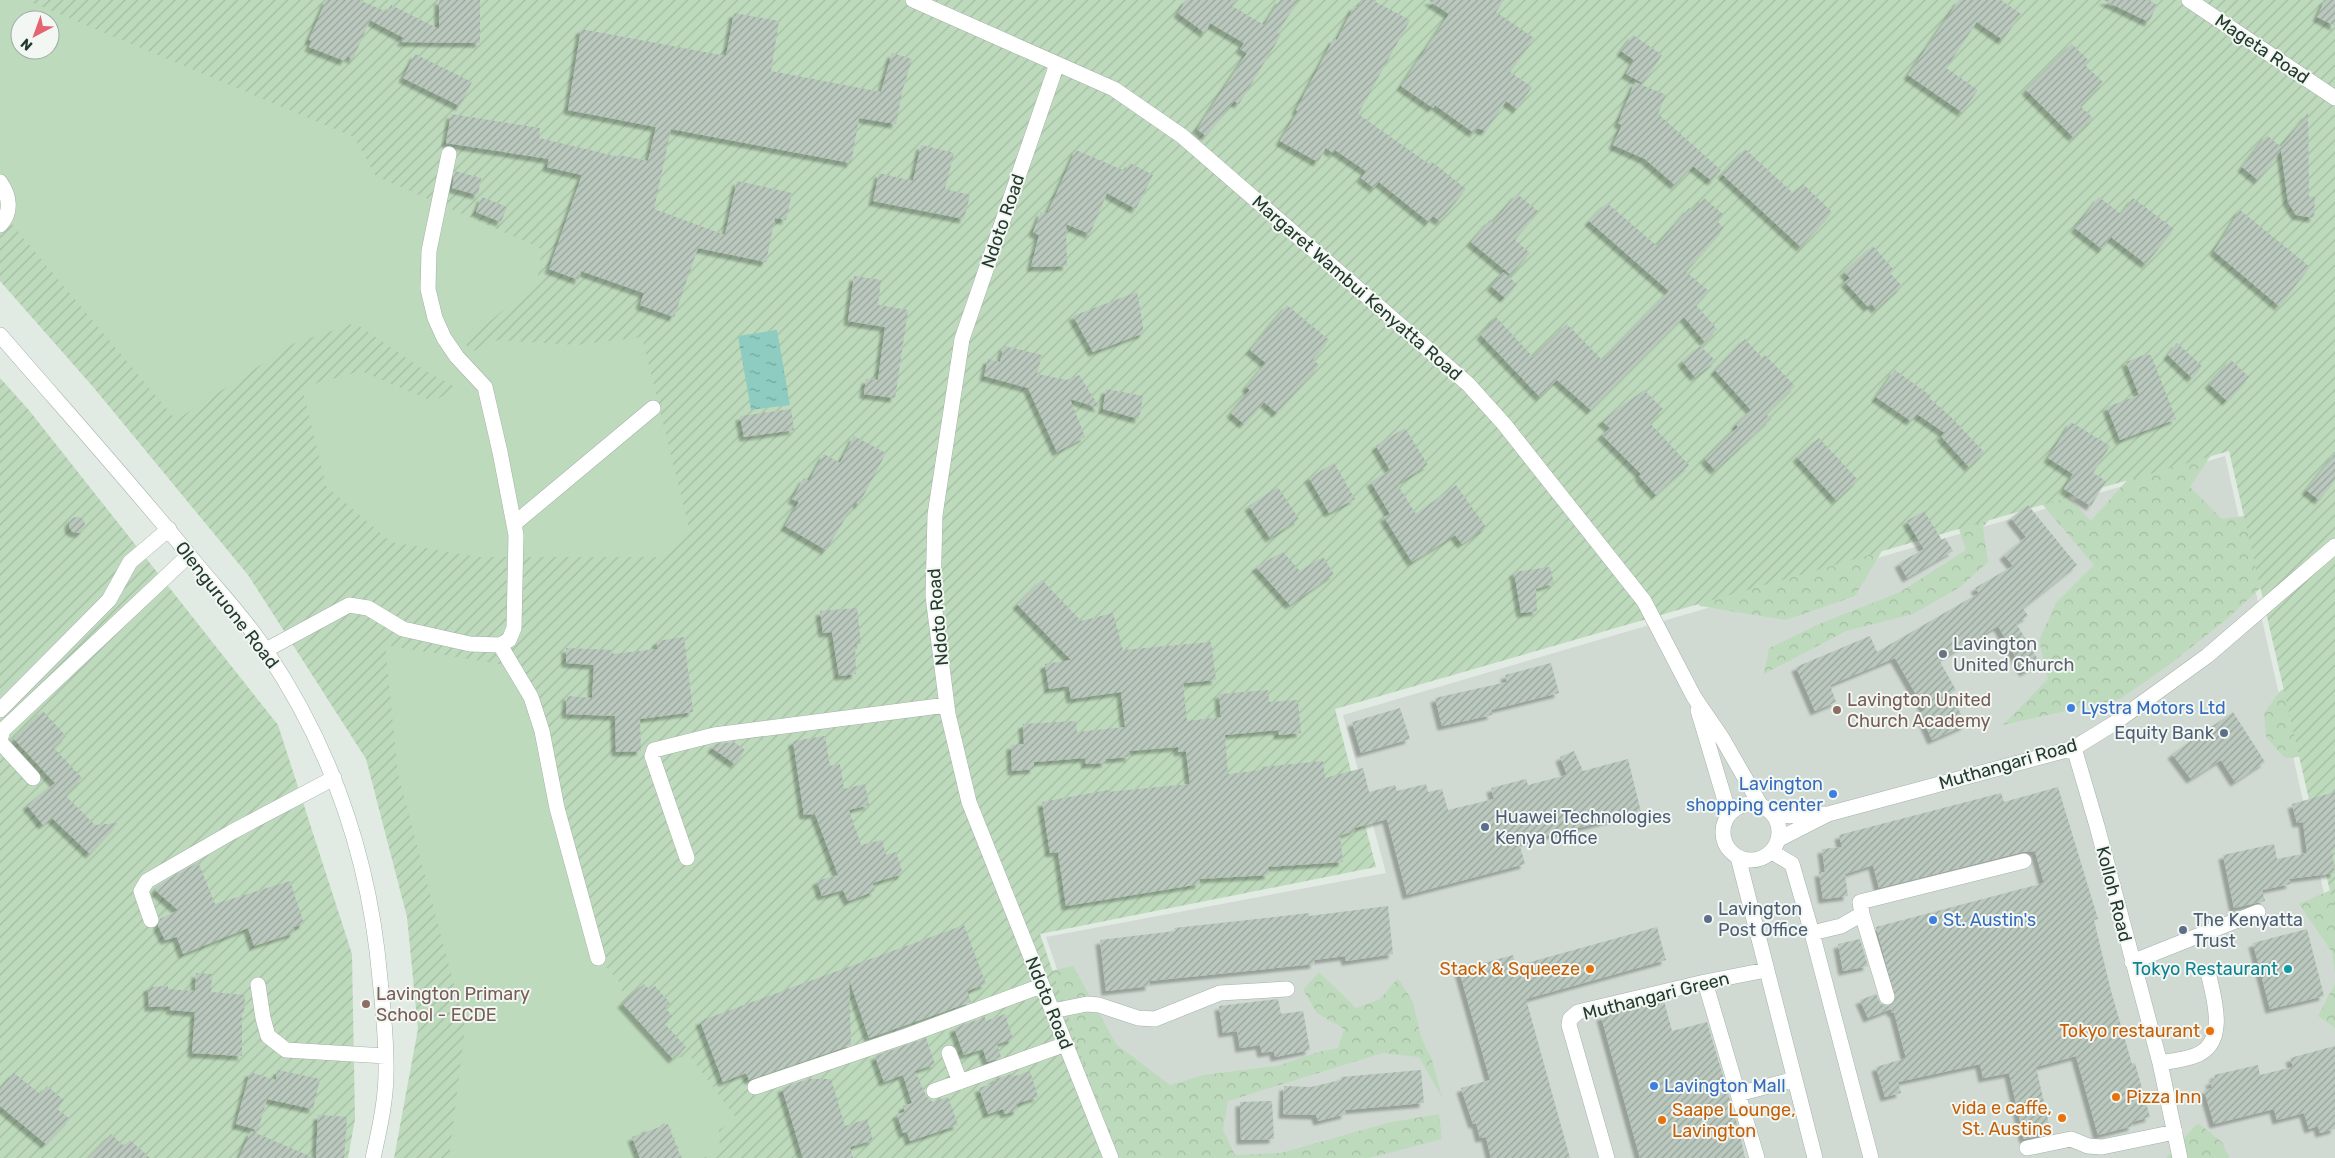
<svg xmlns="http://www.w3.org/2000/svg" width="2335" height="1158" font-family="Rubik,sans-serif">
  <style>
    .built { fill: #d0dad2 }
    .forest { fill: url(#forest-crowns) }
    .garden { fill: url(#garden-furrows); fill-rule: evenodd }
    .pitch { fill: #bedabc; fill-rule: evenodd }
    .water { fill: url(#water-ripples) }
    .building { fill: url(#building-hatch); filter: url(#shadow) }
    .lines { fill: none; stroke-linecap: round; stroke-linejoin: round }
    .minor-casing { stroke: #a4b2a8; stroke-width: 16 }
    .minor { stroke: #fff; stroke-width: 15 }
    .worship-dot { fill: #6b7280; stroke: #f2f7f3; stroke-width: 2 }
    .shop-dot { fill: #3f7fe0; stroke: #f2f7f3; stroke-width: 2 }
    .education-dot { fill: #8d6e63; stroke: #f2f7f3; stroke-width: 2 }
    .service-dot { fill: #5c6f8a; stroke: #f2f7f3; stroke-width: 2 }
    .food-dot { fill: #e8710a; stroke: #f2f7f3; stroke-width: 2 }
    .culture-dot { fill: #0f9aa8; stroke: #f2f7f3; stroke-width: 2 }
    .labels { text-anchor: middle; stroke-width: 4; stroke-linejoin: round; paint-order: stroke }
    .street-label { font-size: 18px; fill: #233a2c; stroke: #f2f7f3 }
    .worship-label { font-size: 18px; fill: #5b616d; stroke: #f2f7f3; text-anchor: start }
    .education-label { font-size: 18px; fill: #785e54; stroke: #f2f7f3; text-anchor: start }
    .shop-label { font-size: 18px; fill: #366cbe; stroke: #f2f7f3; text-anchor: start }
    .service-label { font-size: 18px; fill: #4e5e75; stroke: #f2f7f3; text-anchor: start }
    .food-label { font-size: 18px; fill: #c56008; stroke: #f2f7f3; text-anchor: end }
    .culture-label { font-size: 18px; fill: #0d838f; stroke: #f2f7f3; text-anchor: end }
  </style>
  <defs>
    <pattern id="forest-crowns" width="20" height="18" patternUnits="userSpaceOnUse" patternTransform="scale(1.25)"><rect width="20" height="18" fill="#bedabc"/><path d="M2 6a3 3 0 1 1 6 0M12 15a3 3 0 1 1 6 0" fill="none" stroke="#a3bca2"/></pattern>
    <pattern id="garden-furrows" width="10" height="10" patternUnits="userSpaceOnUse" patternTransform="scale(1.25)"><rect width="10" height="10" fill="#bedabc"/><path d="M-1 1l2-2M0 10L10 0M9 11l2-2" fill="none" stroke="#a3bca2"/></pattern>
    <pattern id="water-ripples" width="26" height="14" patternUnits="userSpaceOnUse" patternTransform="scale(1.25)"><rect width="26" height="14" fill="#8ecbc0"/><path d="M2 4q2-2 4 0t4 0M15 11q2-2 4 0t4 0" fill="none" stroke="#74a69c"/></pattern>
    <pattern id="building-hatch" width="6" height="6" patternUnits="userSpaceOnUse" patternTransform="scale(1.25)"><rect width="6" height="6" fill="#bac8be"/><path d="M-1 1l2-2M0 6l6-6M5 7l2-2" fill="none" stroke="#97a39b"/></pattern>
    <filter id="shadow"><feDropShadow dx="-4.5" dy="4.5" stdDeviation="1" flood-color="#0004"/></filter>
  </defs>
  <rect width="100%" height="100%" fill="#e1ebe3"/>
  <!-- built -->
  <path class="built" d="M2225,456L2335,942V1158H1121L1046,937L1386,873L1343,715Z"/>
  <!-- forest -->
  <path class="forest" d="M1660,0H1837L1836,25L1853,0H1871L1869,15L1903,127L1895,184L1983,153L1971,213L2010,242H2058L2093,275L2107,324L2095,373L2062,403L2038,438L2052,479L2091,521L2136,470L2175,443L2213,452L2190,487L2222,519L2252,515L2246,486L2327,518L2293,558L2228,618L2169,665L2120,699L2003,725L2048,679L2039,640L2056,603L2094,565L2031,491L2005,502L1983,527L1988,562L1960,587L1913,614L1846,631L1764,674L1769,648L1824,622L1900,592L1966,550L1958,526L1925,468L1873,454L1835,427L1795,446L1783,467L1806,512H1858L1922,484L1855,596L1786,620L1700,606L1650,554L1741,479L1797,418L1848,399L1827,357L1917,319L1942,281L1795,142L1715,123L1699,62Z
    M2295,683L2307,756L2285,758L2266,737L2264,713L2280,691Z
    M2335,888V972L2332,952L2299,904Z
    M1073,966L1116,1044L1170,1085L1204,1075L1277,1066L1318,1052L1338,1048L1344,1029L1317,1013L1303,990L1319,972L1356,1008L1380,999L1398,978L1413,1002L1421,1037L1432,1060L1442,1097L1419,1057L1382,1053L1228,1101L1223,1130L1235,1155L1281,1153L1387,1123L1439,1114L1442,1139L1369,1158H930L1010,980Z
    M2335,984V1028L2318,1016Z
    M2198,1123L2222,1142L2229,1158H2166Z"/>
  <!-- garden -->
  <path class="garden" d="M0,0H2335V913L2229,451L1335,709L1376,867L1040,934L1116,1158H394L418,1029L407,917L366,759L248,575L94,388L0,281ZM20,20H50V50H20Z
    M0,378L28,409L278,725L352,954L355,1119L348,1158H0Z"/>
  <!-- pitch -->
  <path class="pitch" d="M0,0H26L354,137L376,176L542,249L537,282L464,343L473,351L498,340L576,345L642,337L689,528L664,557H478L391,542L326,486L302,387L361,371L432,401L459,389L424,370L355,323L293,344L176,420L0,210ZM20,20H50V50H20Z
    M385,645L512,666L531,697L598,958L622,985L621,1003L671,1060L689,1055L737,1119L719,1130L720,1152L703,1158H683L668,1122L628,1137L636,1158H449L465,1026L398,774Z"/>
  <!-- water -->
  <path class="water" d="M777,330L790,405L751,410L738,336Z"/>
  <!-- building -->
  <path class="building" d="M326,0H359L387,12L391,5L439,29V0H480V43L401,42L404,38L370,20L353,59L347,56L345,61L309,47L312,41L309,40Z
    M1186,0H1236L1232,6L1264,25L1280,0H1299L1277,33L1281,35L1239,104L1234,101L1206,136L1197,129L1247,53L1240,49L1244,43L1210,23L1205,33L1178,13Z
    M1363,0H1372L1410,20L1358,114L1429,164L1431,161L1466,189L1440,221L1433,216L1429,222L1379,182L1374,188L1361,178L1366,171L1335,150L1333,153L1326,148L1318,162L1280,141L1298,111L1296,110L1334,38L1337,40L1354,6L1358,8Z
    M1428,0H1504L1496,12L1534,38L1510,72L1532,87L1517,109L1506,101L1486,131L1477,128L1474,133L1435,105L1433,108L1401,86L1449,14Z
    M1959,0H2001L2021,14L2003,40L1977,22L1946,68L1978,90L1962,112L1908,75Z
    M2103,0H2148L2157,5L2149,22Z
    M2325,0H2335V26L2317,17Z
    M734,13L779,21L771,71L881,92L892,53L912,59L902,92L896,124L859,118L851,163L671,129L654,209L725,235L737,181L792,193L786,220L775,218L766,262L698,248L674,317L640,305L644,293L581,271L579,280L549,269L582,175L547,167L549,159L446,143L451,114L540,128L539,138L619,157V155L648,161L656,127L568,110L581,29L726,56Z
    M1633,35L1662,55L1643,83L1626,74L1634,60L1621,51Z
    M2072,44L2089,61L2085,65L2103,82L2080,106L2093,118L2073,137L2026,90Z
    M415,54L472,82L460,106L403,78Z
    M1635,82L1666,95L1658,114L1721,170L1712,181L1693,166L1675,185L1645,159L1613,145L1622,125L1618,123Z
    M2308,113L2309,197L2315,196L2314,218L2296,215L2288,202L2281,150L2258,180L2242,167L2267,135L2281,147Z
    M921,145L954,153L945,189L970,195L964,219L873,201L879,173L913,181Z
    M1745,149L1794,194L1803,184L1832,212L1801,247L1722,174Z
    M1076,150L1125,171L1130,163L1153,175L1136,209L1107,193L1090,234L1066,224L1067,266L1031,267L1039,235L1033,232L1041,212L1047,214Z
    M455,171L481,178L478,195L452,188Z
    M1517,194L1538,211L1515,240L1530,253L1511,275L1471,242L1490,220L1493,223Z
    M482,197L507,207L501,222L476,212Z
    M2099,197L2121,214L2133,198L2174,229L2146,264L2111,237L2102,249L2075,228Z
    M1704,198L1723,214L1717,221L1724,228L1686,272L1709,291L1696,305L1717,329L1705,342L1684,317L1591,410L1557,380L1540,397L1481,335L1496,317L1533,357L1567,324L1602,360L1669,291L1589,221L1607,203L1657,246L1689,208L1693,211Z
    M2240,210L2310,267L2279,306L2214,251Z
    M1873,246L1894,270L1890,273L1902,286L1876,309L1872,304L1868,307L1845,282L1850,278L1844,272Z
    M1503,272L1517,284L1505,298L1491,286Z
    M854,276L881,280L878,305L908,310L895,398L864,394L866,379L878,380L885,327L848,321Z
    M1137,292L1144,333L1093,352L1073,316Z
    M1287,305L1329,340L1313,359L1319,365L1277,413L1264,402L1244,424L1231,413L1250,390L1246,387L1266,363L1250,350Z
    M1745,339L1762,358L1765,355L1795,386L1766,414L1771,419L1715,470L1705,459L1738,427L1736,424L1751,410L1715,370Z
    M2177,343L2202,366L2192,378L2168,355Z
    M1004,346L1042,355L1037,374L1067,380L1079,375L1100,408L1070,399L1085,437L1057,452L1028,388L984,376L988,359L1000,362Z
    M1700,346L1716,361L1695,377L1682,361Z
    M2144,355H2151L2176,419L2120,440L2107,407L2139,395L2126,362Z
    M2231,360L2249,377L2227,401L2209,384Z
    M1895,370L1931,396L1929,398L1951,417L1984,452L1969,467L1941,436L1945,433L1917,414L1911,421L1876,397Z
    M1106,389L1143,396L1139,419L1103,409Z
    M1644,390L1663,409L1649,422L1689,465L1656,495L1639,476L1641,474L1602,435L1610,428L1602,421Z
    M791,409L794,430L744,437L740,416Z
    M2071,422L2110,446L2093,473L2106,481L2091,506L2064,489L2073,474L2048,458Z
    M1405,428L1428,465L1397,484L1416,514L1456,485L1486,527L1462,544L1455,535L1412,562L1384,517L1390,514L1371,482L1390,470L1376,446Z
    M854,436L886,453L859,504L855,502L826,550L785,526L799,502L792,499L804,478L809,481L824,454L840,463Z
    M1819,438L1858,480L1836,500L1797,457Z
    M2335,454V480L2319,500L2306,490Z
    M1334,463L1355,499L1329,513L1309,478Z
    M1278,487L1299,519L1270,538L1249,506Z
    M2028,505L2077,565L2023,608L2028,616L2016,623L2040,663L2024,672L1998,626L1939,660L1956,690L1951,693L1966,725L1932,740L1920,713L1925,710L1895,658L1830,685L1836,702L1815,711L1796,667L1870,636L1877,652L1979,593L1975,588L2013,566L2004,555L2026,537L2011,518Z
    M1924,511L1942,540L1945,538L1953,551L1907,578L1899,563L1924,549L1907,521Z
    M69 525a8 8 0 1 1 16 0a8 8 0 1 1-16 0Z
    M1283,552L1300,571L1323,557L1334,574L1290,605L1256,567Z
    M1550,567L1554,583L1536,589L1537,611L1521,613L1514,572Z
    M1042,580L1081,621L1113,613L1123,650L1211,642L1216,680L1183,683L1187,721L1221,717L1219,694L1268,690L1269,702L1298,700L1301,733L1279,735L1278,730L1225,735L1228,774L1262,770V767L1323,761L1325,778L1363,768L1369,792L1395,785L1397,791L1426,784L1428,792L1442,789L1448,810L1494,799L1491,788L1526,779L1528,785L1567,775L1560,757L1574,751L1583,771L1628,759L1641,812L1519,843L1525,864L1407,895L1387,819L1355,828V830L1340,836L1343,862L1268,867L1269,875L1199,879L1200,884L1066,906L1058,852L1050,853L1042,802L1108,790V792L1190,784L1186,751L1178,752V747L1129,751L1130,757L1106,759V763L1086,764L1085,758L1034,762V769L1012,771L1011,745L1024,744L1023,724L1076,721L1077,732L1125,727L1121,692L1071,699L1069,686L1049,689L1045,664L1071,660L1017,604Z
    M857,608L861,644L855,645L856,674L839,676L832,632L823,633L820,611Z
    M684,637L693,712L640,719L641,751L616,752L615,716L566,714L567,696L592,698L594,665L566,663V648L613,650V654L658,649L657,641Z
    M1551,663L1559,693L1491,710L1492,715L1442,726L1435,698L1507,682L1505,675Z
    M1400,708L1410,739L1361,753L1352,722Z
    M43,711L66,736L54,748L82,778L65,795L95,825L118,823L90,854L52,818L43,825L27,805L55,783L14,739Z
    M2233,712L2265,762L2235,782L2221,760L2191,779L2172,754Z
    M825,736L830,766L840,764L844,789L865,784L869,805L849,810L861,845L882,840L886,855L896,852L903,874L872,883L875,891L848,901L843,890L822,896L817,881L838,875L815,814L804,815L793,741Z
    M734,742L745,750L735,764L712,748L715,744Z
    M2058,787L2098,919L2094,920L2111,991L2132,1064L2135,1063L2150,1117L2132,1122L2133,1126L2098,1135L2076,1056L2036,1067L2051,1133L2024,1139L2009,1073L1983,1078L1980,1064L1898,1082L1901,1093L1885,1097L1876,1067L1906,1058L1894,1012L1892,1013L1891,1009L1868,1018L1860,1000L1876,994L1881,1004L1889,1006L1896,999L1876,927L2044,883L2035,851L2022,852L1879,888L1873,865L1845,874L1848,896L1823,899L1819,872H1825L1822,849L1842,847L1839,835L2001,793L2004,802Z
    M2335,792V849L2332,851L2335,873L2289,879L2291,884L2262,890L2265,901L2234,908L2223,855L2274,844L2277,859L2307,853L2303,822L2297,823L2292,804Z
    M198,862L215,904L290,881L304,924L293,927L294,933L254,946L248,928L183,954L177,937L165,940L158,926L160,919L178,910L155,890L159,885Z
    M1388,906L1393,954L1353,960L1346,961L1345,956L1314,960L1315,964L1149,981L1150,986L1106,991L1100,940L1175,931L1174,928L1248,920L1309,913V916Z
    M964,925L986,984L967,991L971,1002L869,1038L849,979L851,1045L749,1080L746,1073L723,1082L700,1021Z
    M1657,927L1666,960L1526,999L1570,1158H1491L1486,1137L1480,1138L1476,1123L1473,1124L1461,1088L1490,1080L1459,970L1513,955L1516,966Z
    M2307,929L2324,996L2270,1009L2253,943Z
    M1860,939L1868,966L1843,971L1838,944Z
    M196,973L212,974L211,992L245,995L244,1013H242V1056L192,1053L195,1012L170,1010L171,1006L149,1007L148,987L168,986V989L195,991Z
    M644,984L650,990L655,986L670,1003L665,1007L672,1016L664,1023L686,1047L673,1059L622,1003Z
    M1278,999L1281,1014L1303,1011L1310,1050L1275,1057L1274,1051L1262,1053L1260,1045L1240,1048L1237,1031L1223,1033L1219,1006Z
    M1664,1001L1672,1031L1707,1022L1739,1130L1745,1158H1640L1601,1016Z
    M1005,1014L1013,1039L997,1044L1001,1057L987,1062L983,1049L964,1055L954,1028L985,1017L986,1021Z
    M926,1038L935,1064L915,1071L927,1098L933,1102L948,1097L958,1125L910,1141L907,1132L903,1133L897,1114L905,1112L903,1106L912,1103L903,1075L884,1082L875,1056Z
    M2335,1046V1129L2320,1133L2318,1126L2309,1129L2304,1113L2277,1120L2274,1109L2214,1124L2204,1090L2212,1088L2210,1081L2215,1080L2214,1075L2258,1065L2260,1075L2293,1067L2290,1058Z
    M278,1070L320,1079L313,1109L267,1099L258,1130L236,1124L250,1072L276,1080Z
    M1421,1070L1424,1103L1345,1110L1346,1114L1318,1121L1316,1115L1283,1114L1284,1086L1311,1087L1341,1080V1077Z
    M1030,1071L1038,1097L1016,1104L1018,1110L1005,1114L1003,1109L988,1114L979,1088L994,1083L993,1080L1011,1074L1012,1077Z
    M14,1073L40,1094L47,1086L64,1100L56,1108L70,1119L46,1144L0,1106V1090Z
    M808,1079H831L845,1126L867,1119L873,1140L850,1147L853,1158H803L782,1088Z
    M1272,1101L1274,1139L1241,1140L1240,1102Z
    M318,1115L347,1117L344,1158H316Z
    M668,1124L681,1158H640L632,1137Z
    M251,1131L314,1158H239Z
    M111,1134L124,1146L130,1140L150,1158H88Z"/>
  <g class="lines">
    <!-- minor casing -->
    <g class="minor-casing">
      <path id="minor" d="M913,0L1114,89L1182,136L1468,384L1504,424L1644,601L1694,697L1722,738L1761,806
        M2189,0L2335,98
        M1057,64L962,339L935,515L933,596L948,714L969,802L1111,1158
        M0,182C10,196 12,213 0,225
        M0,335C63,408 128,480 189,555C214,587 244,616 266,651C332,749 370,861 380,979C383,1007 386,1036 386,1064C387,1096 380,1127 373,1158
        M514,524L653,408
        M500,645L531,697L542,731L557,808L598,958
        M266,650L349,605L368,608L403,629L470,644L500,645L509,640L514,628L516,535L500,452L485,387L457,357L444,338L435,318L428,289L429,251L449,154
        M0,710L109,600L130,562L169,529
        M1698,710L1729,814
        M0,740L3,730L189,555
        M0,742L33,778
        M2074,748L2097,826L2160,1063L2180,1158
        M1723 832a28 28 0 1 1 56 0a28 28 0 1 1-56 0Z
        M1774,816L1824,814
        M1779,839L1828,814L2074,748L2113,724L2207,656L2335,546
        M1772,852L1792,864L1812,933L1871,1158
        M1738,857L1815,1158
        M687,858L652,756L654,750L714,735L947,705
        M1862,914L1887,997
        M151,920L141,891L147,881L232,832L334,778
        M1812,933L1841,926L1862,914L1860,902L2024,861
        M2132,962L2258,912
        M1705,982L1757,1158
        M258,985L263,1018L268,1036L286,1050L386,1056
        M1052,1011L1087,1004L1099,1005L1138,1018L1155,1019L1220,993L1287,989
        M949,1053L960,1082
        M2160,1063C2171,1061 2184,1060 2194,1056C2229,1044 2214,998 2208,972
        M755,1087L906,1036L1041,986
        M934,1091L1066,1044
        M1738,1094L1795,1079
        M2027,1148L2071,1139L2088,1146L2102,1147L2175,1132
        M1607,1158L1569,1025L1570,1019L1578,1012L1705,982L1766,970"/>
    </g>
    <!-- minor -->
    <use href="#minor" class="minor"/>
  </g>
  <!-- markers -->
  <circle class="worship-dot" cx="1943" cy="654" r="5"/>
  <g class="shop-dot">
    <circle cx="2071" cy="708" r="5"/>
    <circle cx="1833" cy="794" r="5"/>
    <circle cx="1933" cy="920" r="5"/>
    <circle cx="1654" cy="1086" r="5"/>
  </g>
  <g class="education-dot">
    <circle cx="1837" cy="710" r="5"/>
    <circle cx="366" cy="1004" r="5"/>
  </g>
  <g class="service-dot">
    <circle cx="2224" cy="733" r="5"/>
    <circle cx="1485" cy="827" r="5"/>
    <circle cx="1708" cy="919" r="5"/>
    <circle cx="2183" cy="930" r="5"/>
  </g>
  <g class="food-dot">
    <circle cx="1590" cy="969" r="5"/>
    <circle cx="2210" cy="1031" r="5"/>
    <circle cx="2116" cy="1097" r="5"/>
    <circle cx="2062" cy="1118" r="5"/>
    <circle cx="1662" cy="1120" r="5"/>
  </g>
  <circle class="culture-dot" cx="2288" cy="969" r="5"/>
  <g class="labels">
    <!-- street labels -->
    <g class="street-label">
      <text transform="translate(2262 49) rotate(34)" y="6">Mageta Road</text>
      <text transform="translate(1003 221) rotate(-71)" y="6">Ndoto Road</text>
      <text transform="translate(1357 288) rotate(41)" y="6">Margaret Wambui Kenyatta Road</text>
      <text transform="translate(227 605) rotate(52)" y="6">Olenguruone Road</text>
      <text transform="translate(938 617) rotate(-95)" y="6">Ndoto Road</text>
      <text transform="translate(2008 764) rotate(-16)" y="6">Muthangari Road</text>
      <text transform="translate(2114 894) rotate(76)" y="6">Kolloh Road</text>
      <text transform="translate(1656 996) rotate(-14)" y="6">Muthangari Green</text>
      <text transform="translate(1049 1003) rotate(68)" y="6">Ndoto Road</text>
    </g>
    <!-- worship labels -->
    <g class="worship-label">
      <text x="1953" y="650">Lavington<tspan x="1953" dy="21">United Church</tspan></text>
    </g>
    <!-- education labels -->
    <g class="education-label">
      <text x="1847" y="706">Lavington United<tspan x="1847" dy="21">Church Academy</tspan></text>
      <text x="376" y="1000">Lavington Primary<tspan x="376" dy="21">School - ECDE</tspan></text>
    </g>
    <!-- shop labels -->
    <g class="shop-label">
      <text x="2081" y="714">Lystra Motors Ltd</text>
      <text x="1823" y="790" text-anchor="end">Lavington<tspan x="1823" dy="21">shopping center</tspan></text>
      <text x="1943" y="926">St. Austin's</text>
      <text x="1664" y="1092">Lavington Mall</text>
    </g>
    <!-- service labels -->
    <g class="service-label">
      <text x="2214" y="739" text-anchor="end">Equity Bank</text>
      <text x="1495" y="823">Huawei Technologies<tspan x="1495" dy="21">Kenya Office</tspan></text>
      <text x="1718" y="915">Lavington<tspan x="1718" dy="21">Post Office</tspan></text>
      <text x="2193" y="926">The Kenyatta<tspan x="2193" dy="21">Trust</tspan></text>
    </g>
    <!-- food labels -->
    <g class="food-label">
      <text x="1580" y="975">Stack &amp; Squeeze</text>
      <text x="2200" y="1037">Tokyo restaurant</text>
      <text x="2126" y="1103" text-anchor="start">Pizza Inn</text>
      <text x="2052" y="1114">vida e caffe,<tspan x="2052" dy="21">St. Austins</tspan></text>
      <text x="1672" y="1116" text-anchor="start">Saape Lounge,<tspan x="1672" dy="21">Lavington</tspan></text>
    </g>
    <!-- culture labels -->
    <g class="culture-label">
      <text x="2278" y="975">Tokyo Restaurant</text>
    </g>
  </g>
  <!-- north arrow -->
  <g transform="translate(35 35) rotate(221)"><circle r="24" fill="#f2f7f3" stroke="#9faba3"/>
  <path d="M0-4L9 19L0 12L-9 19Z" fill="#e6646f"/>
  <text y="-8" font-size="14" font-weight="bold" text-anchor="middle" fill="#233a2c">N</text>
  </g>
</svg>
